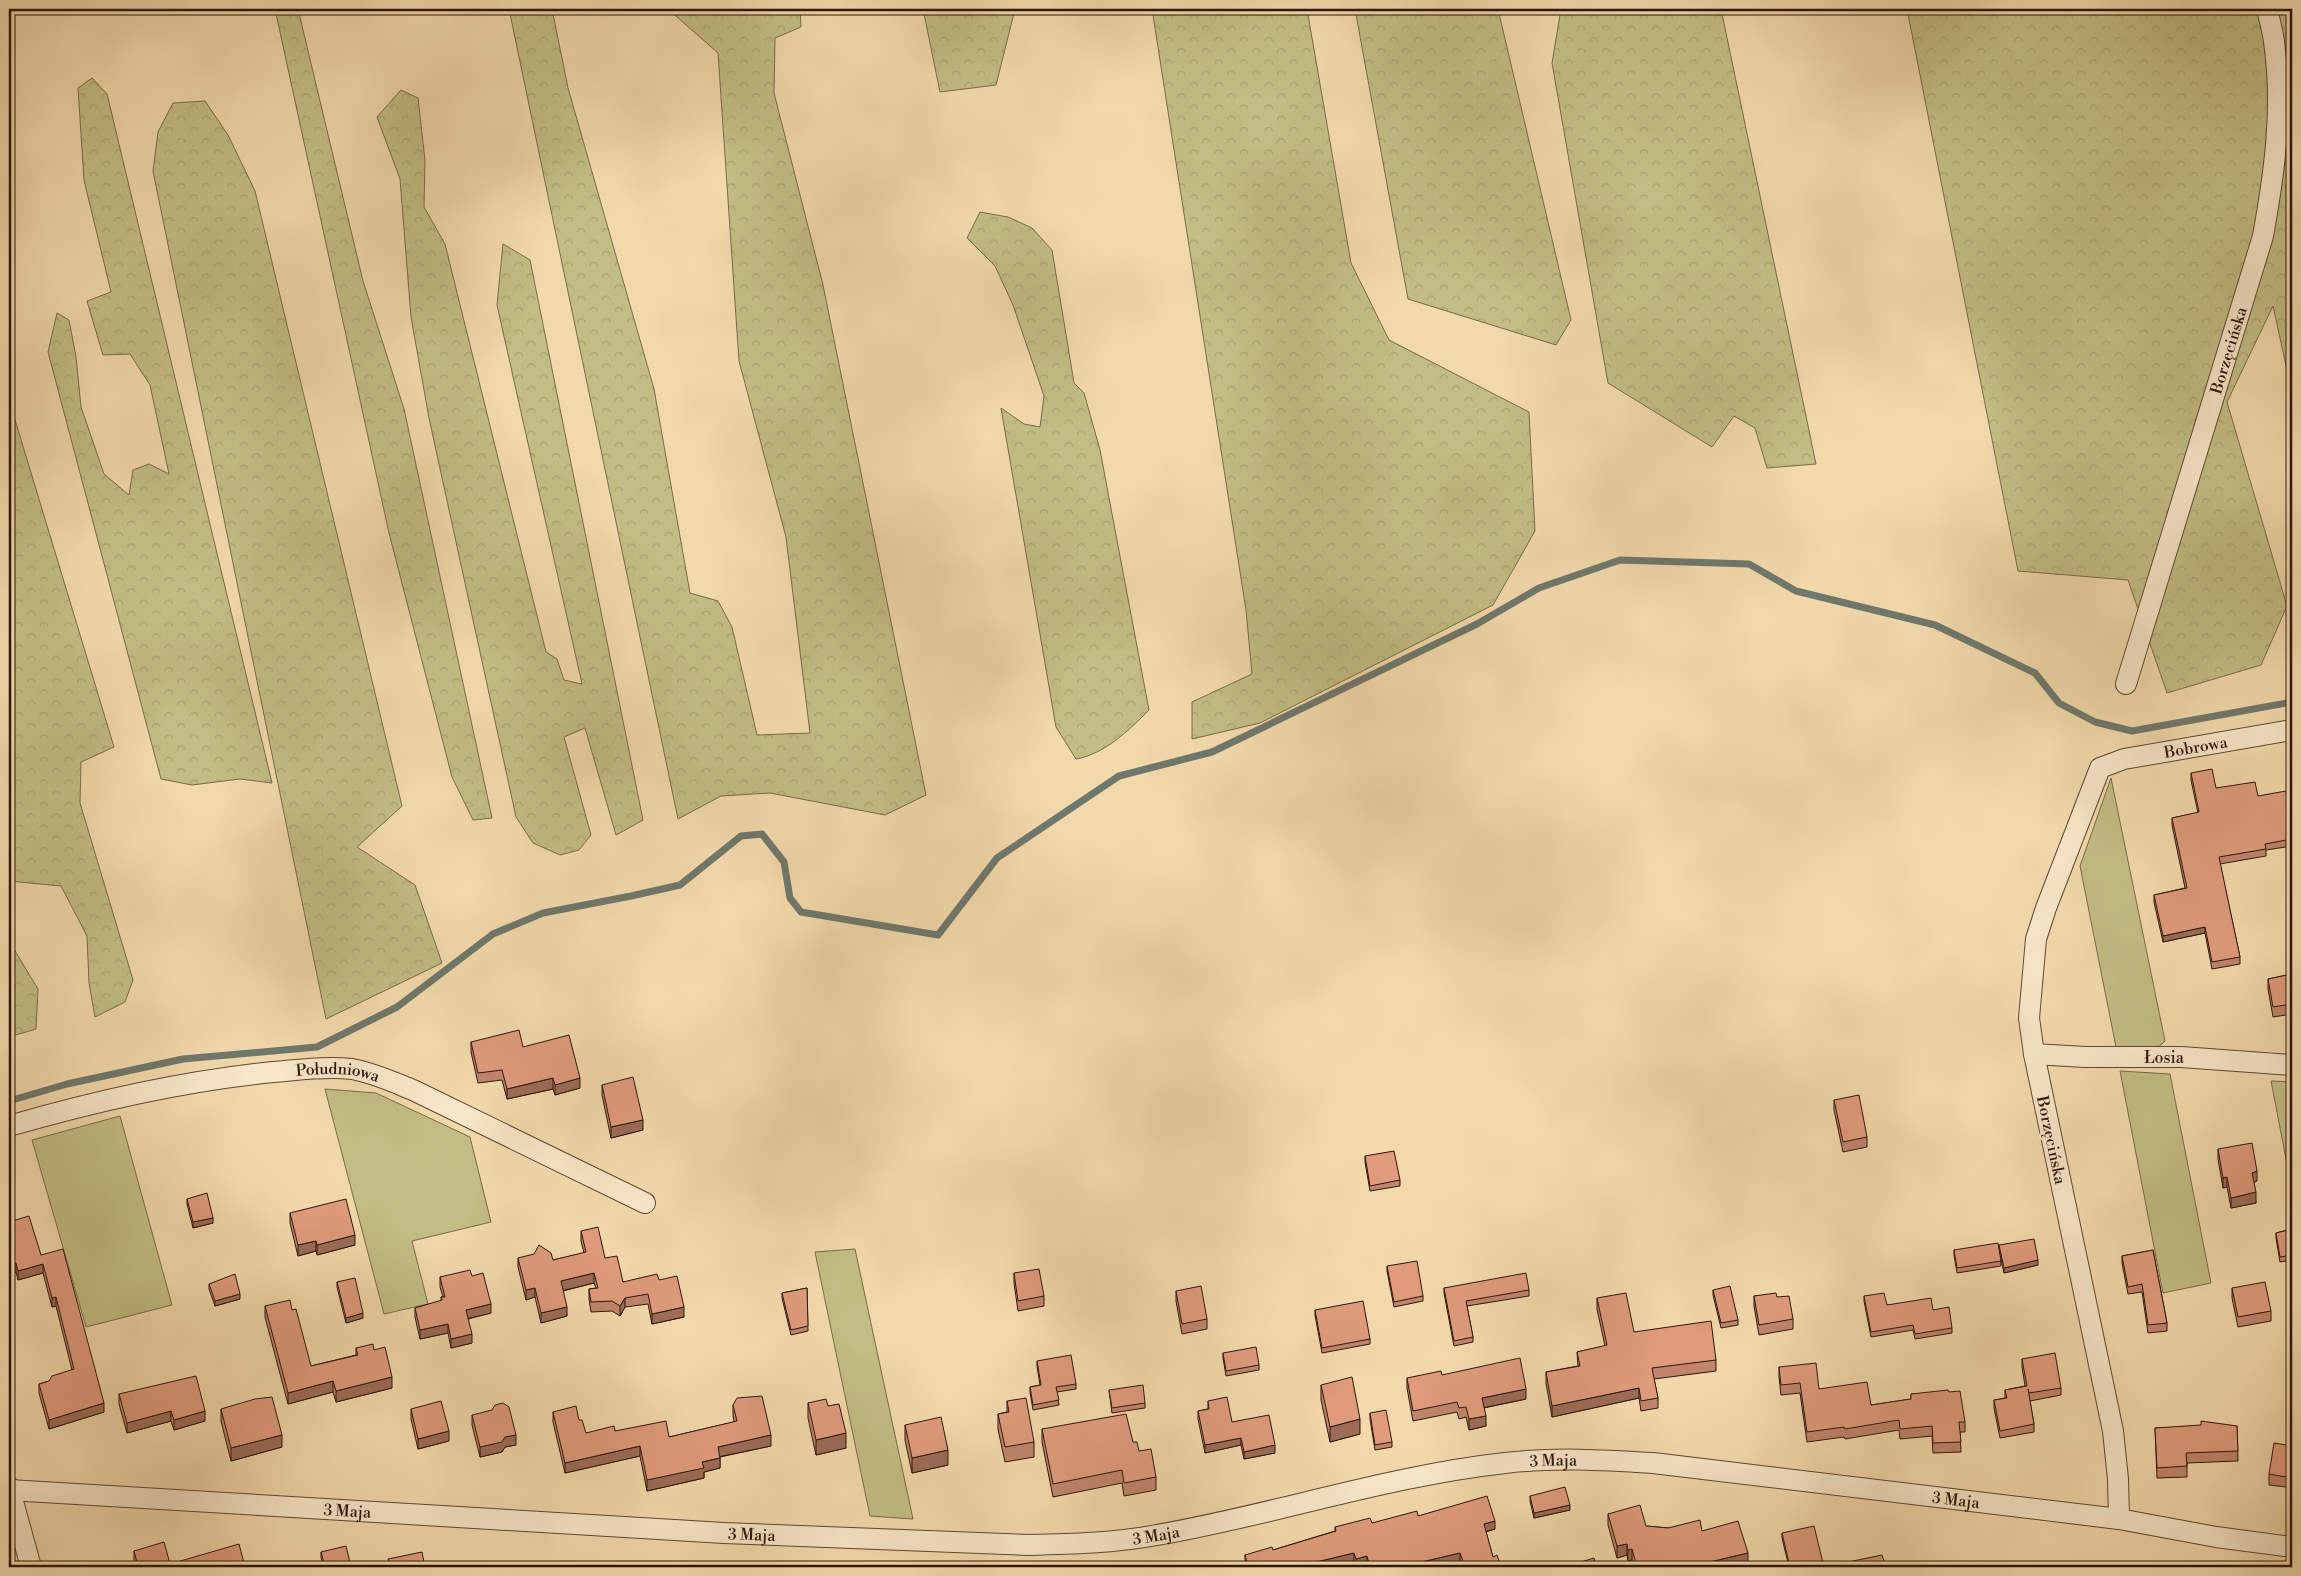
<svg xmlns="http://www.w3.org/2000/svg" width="2301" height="1576" font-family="'Libre Bodoni',serif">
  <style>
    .green { fill: #c2bd84; stroke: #786a47 }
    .forest { fill: url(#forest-crowns); stroke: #786a47 }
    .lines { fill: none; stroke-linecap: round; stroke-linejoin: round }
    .stream { stroke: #6f786c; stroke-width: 7 }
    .minor-casing { stroke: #5e4732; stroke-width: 22 }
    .minor { stroke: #f7e6c8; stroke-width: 20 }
    .wall { fill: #c0856b; stroke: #2d160a }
    .shaded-wall { fill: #9c6c57; stroke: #2d160a }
    .building { fill: #df9b7c; stroke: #2d160a }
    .labels { text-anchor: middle; stroke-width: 4.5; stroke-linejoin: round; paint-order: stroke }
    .street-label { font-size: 16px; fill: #2d160a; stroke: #f7e6c8 }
  </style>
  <defs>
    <pattern id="forest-crowns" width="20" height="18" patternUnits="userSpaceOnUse" patternTransform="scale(1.25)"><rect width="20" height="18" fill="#c2bd84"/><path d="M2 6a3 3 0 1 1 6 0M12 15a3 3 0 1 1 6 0" fill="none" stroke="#a7a271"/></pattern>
  </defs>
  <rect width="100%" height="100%" fill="#f2d9ab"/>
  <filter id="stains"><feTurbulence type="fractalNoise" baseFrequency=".004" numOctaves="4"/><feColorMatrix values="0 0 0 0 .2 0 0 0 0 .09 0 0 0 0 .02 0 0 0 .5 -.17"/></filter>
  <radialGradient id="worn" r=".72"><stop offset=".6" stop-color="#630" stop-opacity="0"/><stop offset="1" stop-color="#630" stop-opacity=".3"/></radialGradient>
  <!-- green -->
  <path class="green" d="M2111,778L2165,1041L2154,1051L2117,1052L2080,866Z
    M2120,1071L2170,1074L2211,1283L2163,1293Z
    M2271,1081L2292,1082V1190Z
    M325,1089L376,1093L470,1137L491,1222L412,1241L428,1304L384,1314Z
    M120,1116L172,1305L86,1327L32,1140Z
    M855,1249L913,1519L870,1516L815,1252Z"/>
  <!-- forest -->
  <path class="forest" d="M275,9H298L363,281L404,409L492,818L473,820L452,777L389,533Z
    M509,9H552L568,88L654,389L690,593L718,601L732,627L757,735L810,733L786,537L739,361L718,53L668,9H800L801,27L775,38L774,93L823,285L926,795L885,815L770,793L721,796L678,819Z
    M923,9H1015L996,85L940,92Z
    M1152,9H1307L1351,263L1389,340L1529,412L1535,531L1493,605L1260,723L1192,739V702L1252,674L1246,610Z
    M1355,9H1498L1571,320L1556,345L1408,299Z
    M1561,9H1721L1816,464L1767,468L1755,428L1734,416L1712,447L1608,383L1552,63Z
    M1907,9H2292V192L2290,199L2292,207V393L2273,306L2227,402L2287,606L2261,665L2167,693L2128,580L2018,571Z
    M92,78L107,94L272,783L240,779L192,785L161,779L48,352L57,313L69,320L76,357L81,407L104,474L129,495L133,470L149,464L169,474L150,385L130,354L103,355L87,301L111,292L84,180L78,88Z
    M401,90L418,98L425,160L424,207L445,244L546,652L557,659L564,680L582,684L497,305L503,244L530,260L643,820L616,835L585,728L564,737L591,835L579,850L560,855L533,843L516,817L429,418L411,317L400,179L377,117Z
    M205,101L228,135L255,191L402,806L357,847L415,885L442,963L326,1019L153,171L158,132L173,103Z
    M980,212L1008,217L1032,228L1052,250L1074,383L1084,393L1100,450L1149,710C1129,730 1105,754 1076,759L1056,727L1001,408L1024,424L1040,427L1044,396L1013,305L995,266L967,238Z
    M9,400L114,747L81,762L80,803L133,980L125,1002L95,1017L89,983L87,936L61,886L9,881Z
    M9,941L38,989L36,1029L9,1037Z"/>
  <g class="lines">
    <!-- stream -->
    <path class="stream" d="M9,1101L67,1084L183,1059L317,1047L397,1007L493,934L543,913L631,896L680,885L741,836L762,834L784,862L790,898L801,912L938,935L997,858L1119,776L1212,752L1477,624L1539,588L1620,560L1749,564L1796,591L1935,625L2035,673L2059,703L2095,722L2132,731L2292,702"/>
    <!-- minor casing -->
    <g class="minor-casing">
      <g id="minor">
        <path id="s1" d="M2126,684L2263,236C2274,175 2283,112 2275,50C2274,36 2270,22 2267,9"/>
        <path id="s2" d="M2034,1054L2085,1057H2181L2292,1065"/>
        <path id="s3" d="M9,1126C95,1101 183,1081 273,1072C299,1070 325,1066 352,1069C374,1073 393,1082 413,1090L645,1203"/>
        <path d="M9,1487L31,1567"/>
        <path id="s4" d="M9,1490L724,1533L1028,1545C1071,1544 1114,1543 1157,1535C1273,1515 1387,1476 1505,1463C1554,1457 1604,1460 1653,1463L2119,1519L2216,1537L2292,1547"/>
        <path id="s5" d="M2119,1519L2118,1479L2113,1431L2034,1054L2029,1018L2036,939L2046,908L2100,768L2124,759L2292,730"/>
      </g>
    </g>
    <!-- minor -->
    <use href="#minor" class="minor"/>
  </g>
  <!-- wall -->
  <path class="wall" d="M2191,773L2216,788L2258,796L2290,817H2292V846L2266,850V856L2220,864L2240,957V964L2212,969L2205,933L2163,942L2154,902V895L2185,888L2172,825V818L2198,813L2191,780Z
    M2292,974V1014L2273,1017L2268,989V979Z
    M471,1042L523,1047L580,1088L555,1095L553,1089L507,1099L502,1080L478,1083L471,1052Z
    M602,1085L643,1130L611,1138L602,1095Z
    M1834,1100L1867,1137V1147L1843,1152L1834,1110Z
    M2218,1149L2257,1181L2254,1182L2256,1203L2231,1208L2227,1187L2223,1188L2218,1159Z
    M1365,1156L1400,1180V1186L1370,1191L1365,1162Z
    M187,1199L213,1223L193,1228L187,1204Z
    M290,1213L355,1245L317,1255L316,1251L298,1256L290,1223Z
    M9,1222L41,1255L104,1412L49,1429L39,1393V1384L49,1381L72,1370L56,1306L52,1307L43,1273L18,1280L16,1272L9,1274Z
    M2292,1229V1260L2280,1262L2276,1238V1233Z
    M581,1231L605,1258L623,1282L659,1280L684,1317L652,1324L648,1304L625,1307L620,1316L612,1311L591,1312L589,1299V1289L596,1288L594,1283L563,1291L567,1316L541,1323L535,1297L526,1300L518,1267V1258L553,1260L584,1253L581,1241Z
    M1999,1245L2038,1265L2004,1273L1999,1250Z
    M1954,1250L2001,1261V1266L1957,1273L1954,1255Z
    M2153,1250L2167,1323V1331L2148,1333L2142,1292L2128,1294L2122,1263V1256Z
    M1387,1266L1423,1296V1301L1394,1307L1387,1271Z
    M1014,1273L1044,1296V1306L1018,1311L1014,1283Z
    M472,1276L491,1313L468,1319L472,1343L451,1348L448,1333L420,1339L415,1317V1308L441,1301V1297H443L440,1287V1277Z
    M337,1282L363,1318L346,1323L337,1287Z
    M209,1284L240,1299L215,1306L209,1289Z
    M807,1288L808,1331L791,1335L782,1298V1293Z
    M1444,1288L1529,1290V1296L1467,1306L1473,1337V1342L1454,1346L1444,1293Z
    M2232,1288L2271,1311V1321L2238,1327L2232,1298Z
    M1713,1290L1738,1320V1325L1721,1328L1713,1295Z
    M1176,1291L1207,1319V1329L1182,1334L1176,1301Z
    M1754,1296L1777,1297L1793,1319V1329L1759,1335L1754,1306Z
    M1864,1296L1887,1305L1933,1310L1952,1328V1333L1915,1339L1913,1330L1871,1337L1864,1301Z
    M1597,1298L1634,1332L1716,1360V1371L1654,1379L1658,1398V1408L1641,1411L1639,1398L1552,1417L1546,1383V1372L1578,1366L1577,1352L1605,1346L1597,1309Z
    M265,1306L292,1310L311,1366L356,1355V1348L374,1350L392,1388L336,1402L333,1392L288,1404L265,1317Z
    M1315,1310L1370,1339V1344L1322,1353L1315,1315Z
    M1223,1353L1259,1365V1370L1226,1376L1223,1358Z
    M2022,1359L2061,1388V1395L2030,1401L2034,1424V1432L2000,1438L1994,1408V1400L2005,1398V1390L2025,1386L2022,1367Z
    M1037,1361L1076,1384V1389L1057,1392L1059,1405L1033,1410L1030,1392V1387L1040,1385L1037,1366Z
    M1779,1367L1819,1389L1871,1405L1911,1399V1394L1949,1392L1965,1422V1432H1960L1961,1452L1933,1453L1932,1436L1900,1439L1899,1430L1845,1439L1844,1437L1807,1442L1800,1393L1781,1395L1779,1377Z
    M1407,1378L1526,1399L1484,1408L1486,1426L1469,1430L1466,1417L1459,1419L1457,1412L1413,1421L1407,1388Z
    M1321,1385L1360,1434L1330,1442L1321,1400Z
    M1109,1390L1145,1403V1408L1112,1413Z
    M119,1394L205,1421L174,1430L171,1421L127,1433L119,1404Z
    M1007,1401L1034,1442V1457L1005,1462L998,1429V1414L1007,1412Z
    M1208,1401L1232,1422L1275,1453L1244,1459L1241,1445L1205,1453L1198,1419V1411L1208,1409Z
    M808,1403L828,1406L846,1448L816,1455L808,1418Z
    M733,1405L771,1446L720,1457V1468L704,1472V1478L647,1491L640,1456L565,1473L553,1422V1412L579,1420L586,1433L615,1431L669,1437L734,1422L733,1415Z
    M221,1409L282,1447L231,1461L221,1421Z
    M411,1409L449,1441L418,1449L411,1419Z
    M1370,1413L1392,1442V1447L1375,1450L1370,1419Z
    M472,1415L516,1445L505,1447L502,1452L480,1457L472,1425Z
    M905,1425L948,1465L912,1473L905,1440Z
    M2237,1426L2238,1461L2187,1463V1477L2157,1478L2155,1428Z
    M1042,1429L1133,1442L1156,1477V1490L1124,1496L1122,1483L1053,1497L1042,1442Z
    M2292,1435V1501L2286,1487L2269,1485V1474Z
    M1530,1496L1570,1510L1534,1518L1530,1501Z
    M1608,1514L1646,1526L1702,1531L1748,1565L1737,1567H1634L1632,1560L1628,1561L1627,1555L1617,1558L1608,1525Z
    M1418,1516L1495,1529L1486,1532L1493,1557L1501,1567H1462L1460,1561L1433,1567H1368L1367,1564L1356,1567L1354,1561L1327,1567H1246L1245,1563V1555L1273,1550L1335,1531V1527L1372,1523Z
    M1782,1533L1824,1567H1886H1789L1782,1538Z
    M134,1551L170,1564L135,1567L134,1562Z
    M321,1552L351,1567H323L321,1557Z"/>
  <!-- shaded-wall -->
  <path class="shaded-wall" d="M2205,927V933L2163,942V936Z
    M553,1078V1089L507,1099V1089Z
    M580,1078V1088L555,1095V1085Z
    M643,1120V1130L611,1138V1127Z
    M2257,1171V1181L2252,1183V1173Z
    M2227,1177V1187L2223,1188V1178Z
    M2256,1192V1203L2231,1208V1198Z
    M213,1218V1223L193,1228V1222Z
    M355,1235V1245L317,1255V1245Z
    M316,1241V1251L298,1256V1245Z
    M2038,1260V1265L2004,1273V1268Z
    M16,1263V1272L9,1274V1265Z
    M43,1264V1273L18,1280V1271Z
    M594,1273V1283L561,1291V1281Z
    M535,1288V1297L526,1300V1290Z
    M240,1294V1299L215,1306V1301Z
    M56,1297V1306L52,1307V1298Z
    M625,1298V1307L620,1316V1306Z
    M491,1304V1313L466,1319V1310Z
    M567,1307V1316L541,1323V1313Z
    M684,1307V1317L652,1324V1314Z
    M363,1313V1318L346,1323V1318Z
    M448,1324V1333L420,1339V1330Z
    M472,1334V1343L451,1348V1339Z
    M392,1377V1388L336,1402V1391Z
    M333,1381V1392L288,1404V1393Z
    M1639,1388V1398L1552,1417V1406Z
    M1526,1389V1399L1482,1408V1398Z
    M104,1403V1412L49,1429V1420Z
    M171,1411V1421L127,1433V1423Z
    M205,1411V1421L174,1430V1420Z
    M1486,1416V1426L1469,1430V1419Z
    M1360,1419V1434L1330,1442V1427Z
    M449,1431V1441L418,1449V1439Z
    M846,1433V1448L816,1455V1440Z
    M282,1435V1447L231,1461V1448Z
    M516,1435V1445L505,1447L502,1452L480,1457V1447L505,1437Z
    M771,1435V1446L718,1457V1447Z
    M1241,1438V1445L1205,1453V1445Z
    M1275,1445V1453L1244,1459V1452Z
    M640,1446V1456L565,1473V1463Z
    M948,1450V1465L912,1473V1458Z
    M720,1458V1468L704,1472V1478L647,1491V1480L702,1462Z
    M1570,1505V1510L1534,1518V1513Z
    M1495,1521V1529L1484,1532V1524Z
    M1627,1544V1555L1617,1558V1546Z
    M1632,1549V1560L1628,1561V1550Z
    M1354,1553V1561L1327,1567H1312V1563Z
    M1460,1553V1561L1433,1567H1400Z
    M1748,1553V1565L1737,1567H1688Z
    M1367,1556V1564L1356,1567V1559Z"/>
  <!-- building -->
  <path class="building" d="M2212,769L2216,788L2255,782L2258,796L2286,791L2290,817H2292V839L2265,844L2266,849L2219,857L2240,957L2212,962L2205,927L2163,936L2154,895L2187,888L2172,818L2199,812L2191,773Z
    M2292,974V1004L2273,1007L2268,979Z
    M519,1030L523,1047L569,1035L580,1078L555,1085L553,1078L507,1089L502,1070L478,1073L471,1042Z
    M633,1077L643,1120L611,1127L602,1085Z
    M1859,1095L1867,1137L1843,1142L1834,1100Z
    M2252,1143L2257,1171L2252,1173L2256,1192L2231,1198L2227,1177L2223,1178L2218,1149Z
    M1394,1151L1400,1180L1370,1186L1365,1156Z
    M207,1193L213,1218L193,1222L187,1199Z
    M346,1199L355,1235L317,1245L316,1241L298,1245L290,1213Z
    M29,1216L41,1255L63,1249L104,1403L49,1420L39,1384L49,1381L52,1376L74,1369L56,1297L52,1298L43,1264L18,1271L16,1263L9,1265V1222Z
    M598,1227L605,1258L617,1256L623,1282L657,1274L659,1280L677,1276L684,1307L652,1314L648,1294L625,1298L620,1306L612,1301L591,1302L589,1289L598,1288L594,1273L561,1281L567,1307L541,1313L535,1288L526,1290L518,1258L534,1254L539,1245L551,1253L553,1260L586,1252L581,1231Z
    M2292,1229V1255L2280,1257L2276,1233Z
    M2034,1239L2038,1260L2004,1268L1999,1245Z
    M1998,1243L2001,1261L1957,1268L1954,1250Z
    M2153,1250L2167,1323L2148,1325L2142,1284L2128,1287L2122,1256Z
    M1417,1261L1423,1296L1394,1302L1387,1266Z
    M1039,1269L1044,1296L1018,1301L1014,1273Z
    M470,1270L472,1276L483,1273L491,1304L466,1310L472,1334L451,1339L448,1324L420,1330L415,1308L442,1300L441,1297H445L440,1277Z
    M1526,1273L1529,1290L1466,1301L1473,1337L1454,1341L1444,1288Z
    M235,1274L240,1294L215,1301L209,1284Z
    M355,1278L363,1313L346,1318L337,1282Z
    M2265,1282L2271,1311L2238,1317L2232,1288Z
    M1201,1286L1207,1319L1182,1324L1176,1291Z
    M1730,1286L1738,1320L1721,1323L1713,1290Z
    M807,1288L808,1326L791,1330L782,1293Z
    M1626,1293L1634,1332L1711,1321L1716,1360L1652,1368L1658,1398L1641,1401L1639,1388L1552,1406L1546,1372L1580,1366L1577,1352L1607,1345L1597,1298Z
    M1776,1293L1777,1297L1789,1296L1793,1319L1759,1325L1754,1296Z
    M1884,1293L1887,1305L1931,1298L1933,1310L1949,1307L1952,1328L1915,1334L1913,1325L1871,1332L1864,1296Z
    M290,1300L292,1310L296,1309L311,1366L358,1355L356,1348L373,1344L374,1350L385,1347L392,1377L336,1391L333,1381L288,1393L265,1306Z
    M1363,1301L1370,1339L1322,1348L1315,1310Z
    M1256,1347L1259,1365L1226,1371L1223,1353Z
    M2055,1353L2061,1388L2029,1393L2028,1389L2034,1424L2000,1431L1994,1400L2007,1398L2005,1390L2027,1386L2022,1359Z
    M1071,1355L1076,1384L1056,1387L1059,1400L1033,1405L1030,1387L1041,1385L1037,1361Z
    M1520,1358L1526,1389L1482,1398L1486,1416L1469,1419L1466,1407L1459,1408L1457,1402L1413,1411L1407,1378L1441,1371L1442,1375Z
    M1816,1363L1819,1389L1867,1382L1871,1405L1911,1399V1394L1948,1390L1949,1392L1960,1391L1965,1422H1959L1961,1442L1933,1443L1932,1426L1900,1429L1899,1420L1845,1429L1844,1427L1807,1432L1800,1383L1781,1385L1779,1367Z
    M196,1376L205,1411L174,1420L171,1411L127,1423L119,1394Z
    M1352,1377L1360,1419L1330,1427L1321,1385Z
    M1143,1385L1145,1403L1112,1408L1109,1390Z
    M762,1396L771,1435L718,1447L720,1458L702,1462L704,1468L647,1480L640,1446L565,1463L553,1412L576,1406L579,1420H582L586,1433L614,1426L615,1431L666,1421L669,1437L737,1421L733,1405L737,1398Z
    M272,1397L282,1435L231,1448L221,1409L255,1399Z
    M1227,1397L1232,1422L1269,1415L1275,1445L1244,1452L1241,1438L1205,1445L1198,1411L1209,1409L1208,1401Z
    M1026,1398L1034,1442L1005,1447L998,1414L1009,1412L1007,1401Z
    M826,1399L828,1406L839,1404L846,1433L816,1440L808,1403Z
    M441,1401L449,1431L418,1439L411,1409Z
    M503,1403L509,1407L516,1435L505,1437L502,1442L480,1447L472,1415L492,1410L495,1405Z
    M1386,1410L1392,1442L1375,1445L1370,1413Z
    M1126,1414L1133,1442H1137L1139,1451L1151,1449L1156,1477L1124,1483L1122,1470L1053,1484L1042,1429Z
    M941,1417L948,1450L912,1458L905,1425Z
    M2201,1421L2237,1426L2238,1451L2186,1453L2187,1466L2157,1468L2155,1428L2201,1425Z
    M2288,1435H2292V1491L2286,1477L2269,1474L2274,1443L2286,1445Z
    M1565,1487L1570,1505L1534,1513L1530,1496Z
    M1487,1496L1495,1521L1484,1524L1493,1557L1497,1555L1501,1567H1465L1460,1553L1400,1567H1370L1367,1556L1356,1559L1354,1553L1312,1563L1314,1567H1248L1245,1555L1272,1547L1273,1550L1336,1531L1335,1527L1370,1518L1372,1523L1417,1511L1418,1516Z
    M1640,1505L1646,1526L1668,1528L1700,1520L1702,1531L1738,1521L1748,1553L1688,1567H1637L1632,1549L1628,1550L1627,1544L1617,1546L1608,1514Z
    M1814,1526L1824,1567L1882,1555L1886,1567H1790L1782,1533Z
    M164,1542L170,1564L239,1544L245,1567H135L138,1566L134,1551Z
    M346,1546L351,1567H325L321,1552Z
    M422,1552L425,1567H390L388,1559Z
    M1594,1558L1596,1567H1571V1565Z
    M563,1565L564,1567H555Z"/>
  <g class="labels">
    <!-- street labels -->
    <g class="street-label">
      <text dy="6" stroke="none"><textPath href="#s1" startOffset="349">Borzęcińska</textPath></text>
      <text dy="6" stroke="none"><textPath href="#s5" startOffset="870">Bobrowa</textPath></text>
      <text dy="6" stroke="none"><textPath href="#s2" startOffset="130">Łosia</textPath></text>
      <text dy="6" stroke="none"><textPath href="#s3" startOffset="335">Południowa</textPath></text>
      <text transform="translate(2052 1140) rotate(78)" y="6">Borzęcińska</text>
      <text dy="6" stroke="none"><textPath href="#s4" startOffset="1554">3 Maja</textPath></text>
      <text dy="6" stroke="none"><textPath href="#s4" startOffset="1959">3 Maja</textPath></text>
      <text dy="6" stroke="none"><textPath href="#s4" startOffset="339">3 Maja</textPath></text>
      <text dy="6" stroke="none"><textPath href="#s4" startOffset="744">3 Maja</textPath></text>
      <text dy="6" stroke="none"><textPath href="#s4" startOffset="1149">3 Maja</textPath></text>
    </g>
  </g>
  <!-- margin -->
  <rect width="2301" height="1576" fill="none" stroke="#f2d9ab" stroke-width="30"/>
  <rect x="10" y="10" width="2281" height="1556" fill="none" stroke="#2d160a" stroke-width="2.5"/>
  <rect x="15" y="15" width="2271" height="1546" fill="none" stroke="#2d160a"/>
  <rect width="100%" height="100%" filter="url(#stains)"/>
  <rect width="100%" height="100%" fill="url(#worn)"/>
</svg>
